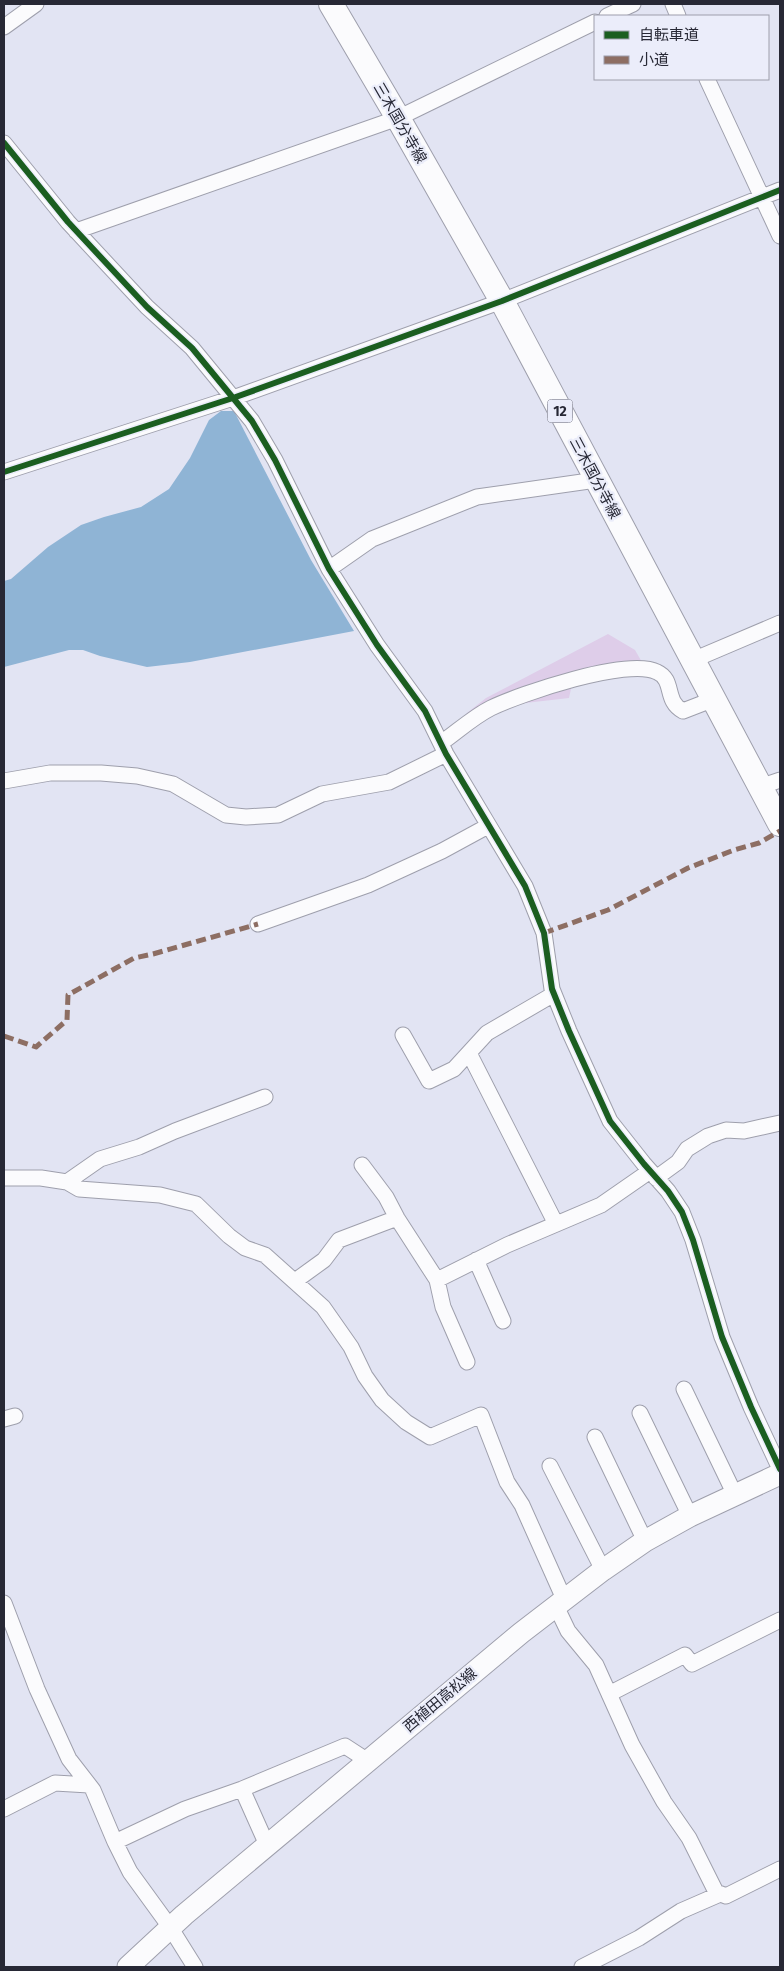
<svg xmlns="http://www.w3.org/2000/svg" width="784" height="1971" font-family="'Fira Sans','Noto Sans JP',sans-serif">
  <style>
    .green { fill: #decde9 }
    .water { fill: #8fb4d5 }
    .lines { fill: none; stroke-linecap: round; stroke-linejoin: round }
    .minor-casing { stroke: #9e9fac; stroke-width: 17 }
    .secondary-casing { stroke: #9e9fac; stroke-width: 23 }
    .primary-casing { stroke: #9e9fac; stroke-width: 26 }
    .minor { stroke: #fbfbfd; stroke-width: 15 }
    .secondary { stroke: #fbfbfd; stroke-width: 21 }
    .primary { stroke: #fbfbfd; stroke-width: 24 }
    .quiet { stroke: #8d6e63; stroke-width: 5; stroke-dasharray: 10 5; stroke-linecap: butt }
    .cycleway-casing { stroke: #ebedfa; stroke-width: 9 }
    .cycleway { stroke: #1b5e20; stroke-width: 6 }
    .labels { text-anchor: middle; stroke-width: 4.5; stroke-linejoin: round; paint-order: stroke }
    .shield { fill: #ebedfa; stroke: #626370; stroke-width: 1 }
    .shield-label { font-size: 14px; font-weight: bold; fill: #272835 }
    .street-label { font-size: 15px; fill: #272835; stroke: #ebedfa }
  </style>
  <rect width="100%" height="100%" fill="#e2e4f3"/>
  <!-- green -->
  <path class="green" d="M608,634L635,650L643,664L574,675L569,698L508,705L456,729L467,713L486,698Z"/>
  <!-- water -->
  <path class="water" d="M221,411H234L311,560L354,631L190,662L147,667L100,656L83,650H69L4,667V581L11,579L48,547L81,525L104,517L141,507L169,489L190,458L209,420Z"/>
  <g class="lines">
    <!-- minor casing -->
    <g class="minor-casing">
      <path id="minor" d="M673,4L678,16
        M607,16L633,4
        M4,27L36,4
        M707,79L780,236
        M4,143L68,222L147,307L192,348L252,421L275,460L329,569L377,645L425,711L446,754L525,886L544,933L552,989L569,1031L610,1121L644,1164L668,1191L682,1212L693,1240L722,1337L751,1407L780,1469
        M76,231L398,118L595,22
        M4,472L233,398L502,301L780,190
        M329,569L372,539L477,497L596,480
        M693,660L780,623
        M441,743C457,732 473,717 491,708C520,694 628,657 657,672C675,680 664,701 683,711L714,699
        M4,781L50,773H101L137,776L173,784L226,815L246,817L278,815L322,794L389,782L446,754
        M760,787L780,780
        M258,924L368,885L442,851L488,826
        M403,1035L429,1081L454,1069L487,1033L554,994
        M469,1053L556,1224
        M362,1165L386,1197L397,1218L437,1280L443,1307L467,1362
        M4,1178H41L67,1182L79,1189L160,1195L196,1204L229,1236L245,1248L265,1255L323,1307L351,1347L365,1376L382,1400L406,1422L430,1437L481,1415L507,1482L522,1505L564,1599
        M656,1178L678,1162L687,1149L708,1136L726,1130L744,1131L780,1123
        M67,1182L100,1159L139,1147L175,1131L265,1097
        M476,1260L503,1321
        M437,1280L507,1245L601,1205L650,1171
        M295,1281L324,1260L339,1240L397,1218
        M684,1389L735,1495
        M640,1413L690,1516
        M4,1419L15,1416
        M595,1437L645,1541
        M550,1466L603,1570
        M4,1603L37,1689L69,1759L93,1790L115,1842L130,1872L170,1927L195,1967
        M556,1606L568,1631L596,1665L632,1745L664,1802L689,1838L716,1892L726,1896L780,1869
        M609,1694L685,1655L692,1664L780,1620
        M242,1789L267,1845
        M4,1809L55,1783L89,1785
        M115,1842L185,1809L242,1789L345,1746L368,1761
        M582,1967L639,1938L681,1911L720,1894"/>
    </g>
    <!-- secondary casing -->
    <g class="secondary-casing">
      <path id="secondary" d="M128,1967L184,1915L521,1633L603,1570L645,1541L690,1516L780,1474"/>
    </g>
    <!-- primary casing -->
    <g class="primary-casing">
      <path id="primary" d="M331,4L398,118L502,301L780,824"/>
    </g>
    <!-- minor -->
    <use href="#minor" class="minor"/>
    <!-- secondary -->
    <use href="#secondary" class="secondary"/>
    <!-- primary -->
    <use href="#primary" class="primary"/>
    <!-- quiet -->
    <path class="quiet" d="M544,933L608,910L688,868L734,850L759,843L780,831
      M4,1036L36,1047L67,1020L68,995L134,958L153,954L258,924"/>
    <!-- cycleway casing -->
    <g class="cycleway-casing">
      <path id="cycleway" d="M4,143L68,222L147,307L192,348L252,421L275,460L329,569L377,645L425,711L446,754L525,886L544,933L552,989L569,1031L610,1121L644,1164L668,1191L682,1212L693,1240L722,1337L751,1407L780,1469
        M4,472L233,398L502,301L780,190"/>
    </g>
    <!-- cycleway -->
    <use href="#cycleway" class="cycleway"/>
  </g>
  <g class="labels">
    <!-- shield labels -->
    <rect class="shield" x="547.5" y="399.5" width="25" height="23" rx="4"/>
    <g class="shield-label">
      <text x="560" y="416">12</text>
    </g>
    <!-- street labels -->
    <g class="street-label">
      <text transform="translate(400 123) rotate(60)" y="5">三木国分寺線</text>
      <text transform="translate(595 478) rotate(62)" y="5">三木国分寺線</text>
      <text transform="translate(440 1700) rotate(-40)" y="5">西植田高松線</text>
    </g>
  </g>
  <!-- border -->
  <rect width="784" height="1971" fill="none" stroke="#272835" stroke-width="10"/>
  <!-- legend -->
  <rect x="594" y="15" width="175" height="65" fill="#ebedfa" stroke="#9d9eab"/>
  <rect x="604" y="31" width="25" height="8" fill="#1b5e20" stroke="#9d9eab"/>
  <text x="639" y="40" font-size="15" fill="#272835">自転車道</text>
  <rect x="604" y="56" width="25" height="8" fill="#8d6e63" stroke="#9d9eab"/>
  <text x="639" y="65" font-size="15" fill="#272835">小道</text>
</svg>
